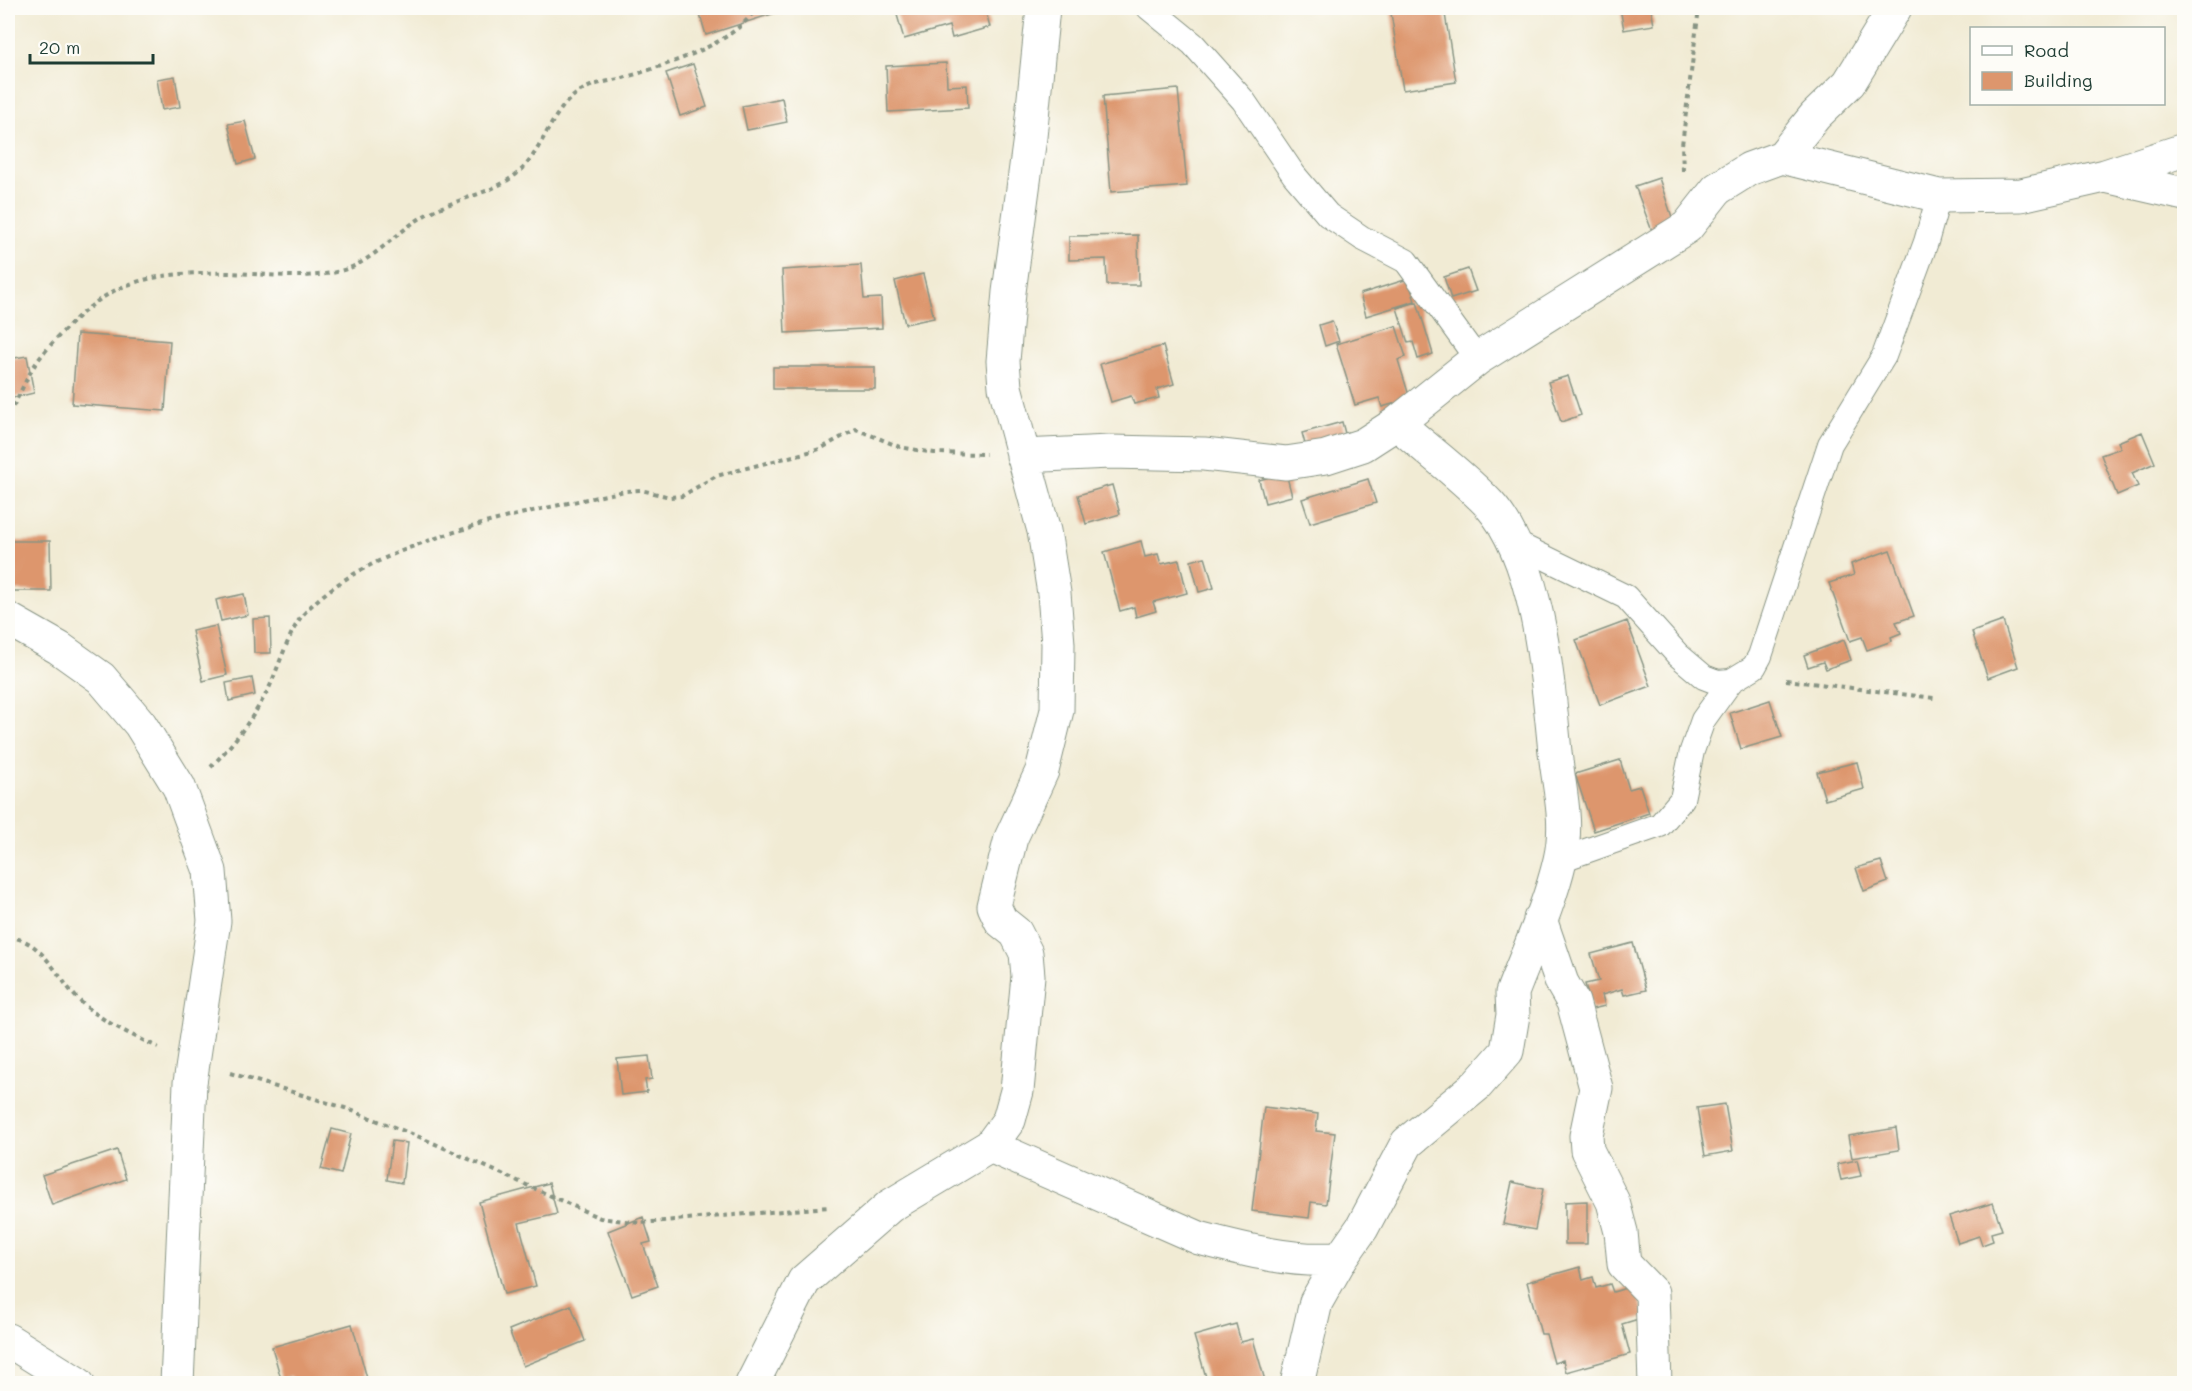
<svg xmlns="http://www.w3.org/2000/svg" width="2192" height="1391" font-family="Mali,sans-serif">
  <style>
    .building { fill: #dd966d }
    .lines { fill: none; stroke-linecap: round; stroke-linejoin: round }
    .service-casing { stroke: #889484; stroke-width: 26 }
    .minor-casing { stroke: #889484; stroke-width: 35 }
    .path { stroke: #889484; stroke-width: 4; stroke-dasharray: 4.5 4.5; stroke-linecap: butt }
    .service { stroke: #fff; stroke-width: 24 }
    .minor { stroke: #fff; stroke-width: 33 }
  </style>
  <rect width="100%" height="100%" fill="#fdfcf7"/>
  <filter id="ink" filterUnits="userSpaceOnUse"><feTurbulence type="fractalNoise" baseFrequency=".0167" numOctaves="2"/><feDisplacementMap in="SourceGraphic" scale="12" xChannelSelector="R" yChannelSelector="G"/><feConvolveMatrix kernelMatrix="1 2 1 2 8 2 1 2 1" color-interpolation-filters="sRGB"/></filter>
  <filter id="wash" filterUnits="userSpaceOnUse"><feTurbulence type="fractalNoise" baseFrequency=".008" numOctaves="4" result="noise"/><feDisplacementMap in="SourceGraphic" scale="24" xChannelSelector="R" yChannelSelector="G"/><feGaussianBlur stdDeviation="1.35" result="paint"/><feColorMatrix in="noise" values="0 0 0 0 0 0 0 0 0 0 0 0 0 0 0 0 0 1.4 0 .05"/><feComposite in="paint" operator="in"/></filter>
  <g filter="url(#wash)">
    <rect width="100%" height="100%" fill="#f1ebd4"/>
    <g id="blocks">
      <!-- building -->
      <path class="building" d="M698,8H776L778,12L706,35Z
        M895,8H985L990,27L952,38L949,26L904,39Z
        M1424,8H1444L1456,82L1403,90L1391,13Z
        M1620,8H1651L1654,25L1624,30Z
        M946,63L947,86L967,85L968,108L888,112L886,66Z
        M693,64L707,107L680,116L666,73Z
        M175,76L180,107L162,110L157,79Z
        M1178,89L1187,186L1111,192L1103,96Z
        M782,98L787,122L747,130L742,106Z
        M245,121L255,159L238,164L228,124Z
        M1659,178L1674,223L1652,231L1635,186Z
        M1138,235L1139,285H1107L1106,259L1069,260V236Z
        M861,265L864,299L881,298L882,328L785,333L782,270Z
        M1468,269L1476,291L1451,299L1444,277Z
        M923,274L934,318L905,324L895,281Z
        M1408,279L1415,301L1366,316L1360,294Z
        M1417,302L1433,354L1418,359L1413,342L1408,343L1397,308Z
        M1332,321L1339,341L1325,346L1319,325Z
        M1396,326L1406,357L1398,360L1410,399L1382,407L1379,398L1355,405L1336,344Z
        M77,334L170,341L165,411L72,404Z
        M1163,346L1174,384L1157,389L1159,398L1134,404L1131,396L1111,402L1100,364Z
        M27,356L34,393L12,398L8,359Z
        M773,367H875V389H773Z
        M1568,376L1581,415L1561,422L1548,382Z
        M1342,422L1348,445L1308,455L1302,433Z
        M2142,432L2155,463L2132,473L2138,486L2117,495L2101,455L2121,448L2118,442Z
        M1286,473L1292,496L1265,503L1259,480Z
        M1368,479L1376,503L1310,523L1302,499Z
        M1112,485L1120,514L1086,524L1078,495Z
        M10,541H50L51,591H11Z
        M1141,541L1145,557L1158,554L1161,564L1179,560L1187,593L1153,602L1156,611L1136,617L1134,607L1120,611L1104,552Z
        M1890,550L1914,616L1896,622L1901,633L1891,637L1892,641L1867,650L1862,637L1850,641L1829,583L1854,575L1851,564Z
        M1205,557L1214,588L1199,592L1191,561Z
        M244,594L248,615L221,621L216,600Z
        M270,618L271,653H254L253,619Z
        M1627,621L1651,686L1600,705L1576,640Z
        M2003,621L2018,667L1988,678L1972,632Z
        M216,626L227,675L203,681L192,631Z
        M1844,640L1851,660L1826,669L1823,662L1808,667L1804,655Z
        M252,678L255,695L229,701L226,683Z
        M1770,700L1782,737L1741,749L1730,713Z
        M1620,760L1629,789L1640,786L1649,813L1594,831L1575,774Z
        M1857,762L1864,789L1825,800L1817,772Z
        M1881,861L1888,882L1864,891L1856,868Z
        M1633,943L1646,990L1624,995L1622,989L1602,995L1605,1006L1592,1009L1585,984L1599,981L1591,954Z
        M649,1056L652,1079L645,1080L647,1092L621,1095L617,1059Z
        M1725,1104L1733,1151L1705,1156L1697,1108Z
        M1264,1107L1318,1114L1316,1131L1335,1133L1326,1204L1311,1202L1309,1218L1252,1211Z
        M1896,1128L1899,1150L1852,1158L1848,1136Z
        M332,1129L351,1134L341,1174L321,1169Z
        M392,1141L407,1143L402,1183L387,1180Z
        M117,1150L126,1179L52,1205L42,1175Z
        M1857,1160L1861,1176L1841,1180L1837,1164Z
        M1512,1182L1543,1189L1535,1230L1503,1224Z
        M549,1183L557,1214L519,1223L536,1286L504,1294L479,1202Z
        M1587,1201V1244H1565V1202Z
        M1993,1203L2002,1230L1991,1233L1993,1241L1982,1245L1979,1236L1958,1243L1949,1216Z
        M643,1217L651,1242L643,1244L658,1286L632,1295L608,1231Z
        M1580,1267L1583,1280L1593,1277L1596,1288L1610,1284L1613,1292L1636,1285L1645,1317L1622,1324L1630,1354L1566,1372L1563,1360L1554,1363L1546,1334H1541L1527,1282Z
        M571,1305L585,1341L523,1366L509,1330Z
        M352,1324L368,1382L293,1384L291,1376L281,1379L272,1347Z
        M1236,1324L1241,1342L1253,1339L1266,1384H1208L1194,1336Z"/>
    </g>
  </g>
  <g filter="url(#ink)">
    <use href="#blocks" fill-opacity="0" stroke="#889484" stroke-width="1.5"/>
    <g class="lines">
      <!-- service casing -->
      <g class="service-casing">
        <path id="service" d="M1149,8L1193,44L1243,100L1294,175L1328,215L1362,238L1406,261L1477,359
          M1513,542L1626,597L1678,655L1704,677L1717,682L1731,681L1754,667L1760,656L1830,444L1884,356L1926,242L1939,196
          M1560,860L1660,825L1682,799L1692,751L1703,720L1731,681"/>
      </g>
      <!-- minor casing -->
      <g class="minor-casing">
        <path id="minor" d="M1782,157L1939,196L2021,195L2105,176L2184,194
          M2105,176L2184,150
          M1023,456L1110,452L1204,454L1286,463L1326,457L1363,445L1397,423L1477,359L1687,227L1717,189L1749,169L1782,157L1815,116L1849,83L1895,8
          M8,619L59,648L101,678L140,724L179,787L210,871L214,921L190,1083L177,1384
          M1540,919L1562,983L1573,1002L1596,1088L1586,1136L1587,1150L1613,1202L1621,1232L1624,1264L1652,1293L1655,1384
          M990,1146L1199,1238C1241,1249 1298,1264 1341,1258L1362,1228L1407,1143L1477,1085L1507,1051L1513,1015L1512,993C1528,951 1550,904 1560,860C1569,821 1559,790 1555,752C1548,681 1539,559 1489,504C1462,475 1427,450 1397,423
          M8,1340L78,1384
          M752,1384L804,1281L890,1206L990,1146L1009,1120L1017,1091L1028,976L1026,953L1016,933L1001,921L994,906L1011,838L1042,771L1057,710L1058,644L1054,593L1044,531L1005,387L1003,361L1009,292L1030,137L1043,8
          M1297,1384L1316,1302L1341,1258"/>
      </g>
      <!-- path -->
      <path class="path" d="M1683,171L1682,145L1699,8
        M8,414C20,397 26,376 39,359C60,333 89,302 120,288C164,269 221,272 268,275C299,277 338,278 365,260C388,245 406,225 431,212C457,199 489,194 514,176C544,155 549,107 584,89C596,83 610,81 623,78C663,66 734,45 756,8
        M1786,680L1934,698
        M211,767C234,743 255,716 270,686C278,668 290,630 302,616C364,541 532,511 625,491L641,490L670,497L682,496L716,476L820,449L856,429L900,447L934,453L986,454
        M8,938C42,936 60,984 82,1003C105,1023 131,1035 158,1047
        M230,1073L345,1108L422,1138L600,1218L640,1223L829,1207"/>
      <!-- service -->
      <use href="#service" class="service"/>
      <!-- minor -->
      <use href="#minor" class="minor"/>
    </g>
  </g>
  <!-- margin -->
  <rect width="2192" height="1391" fill="none" stroke="#fdfcf7" stroke-width="30"/>
  <!-- legend -->
  <rect x="1970" y="27" width="195" height="78" fill="#fdfcf7" stroke="#a4b0a9" stroke-width="1.5"/>
  <rect x="1982" y="46" width="30" height="9" fill="#ffffff" stroke="#a4b0a9" stroke-width="1.5"/>
  <text x="2024" y="57" font-size="18" fill="#1f3d34">Road</text>
  <rect x="1982" y="72" width="30" height="18" fill="#dd966d" stroke="#a4b0a9" stroke-width="1.5"/>
  <text x="2024" y="87" font-size="18" fill="#1f3d34">Building</text>
  <!-- scale -->
  <path d="M30 54v9h123v-9" fill="none" stroke="#1f3d34" stroke-width="3"/>
  <text x="39" y="54" font-size="18" fill="#1f3d34" stroke="#fdfcf7" stroke-width="4.5" paint-order="stroke">20 m</text>
</svg>
